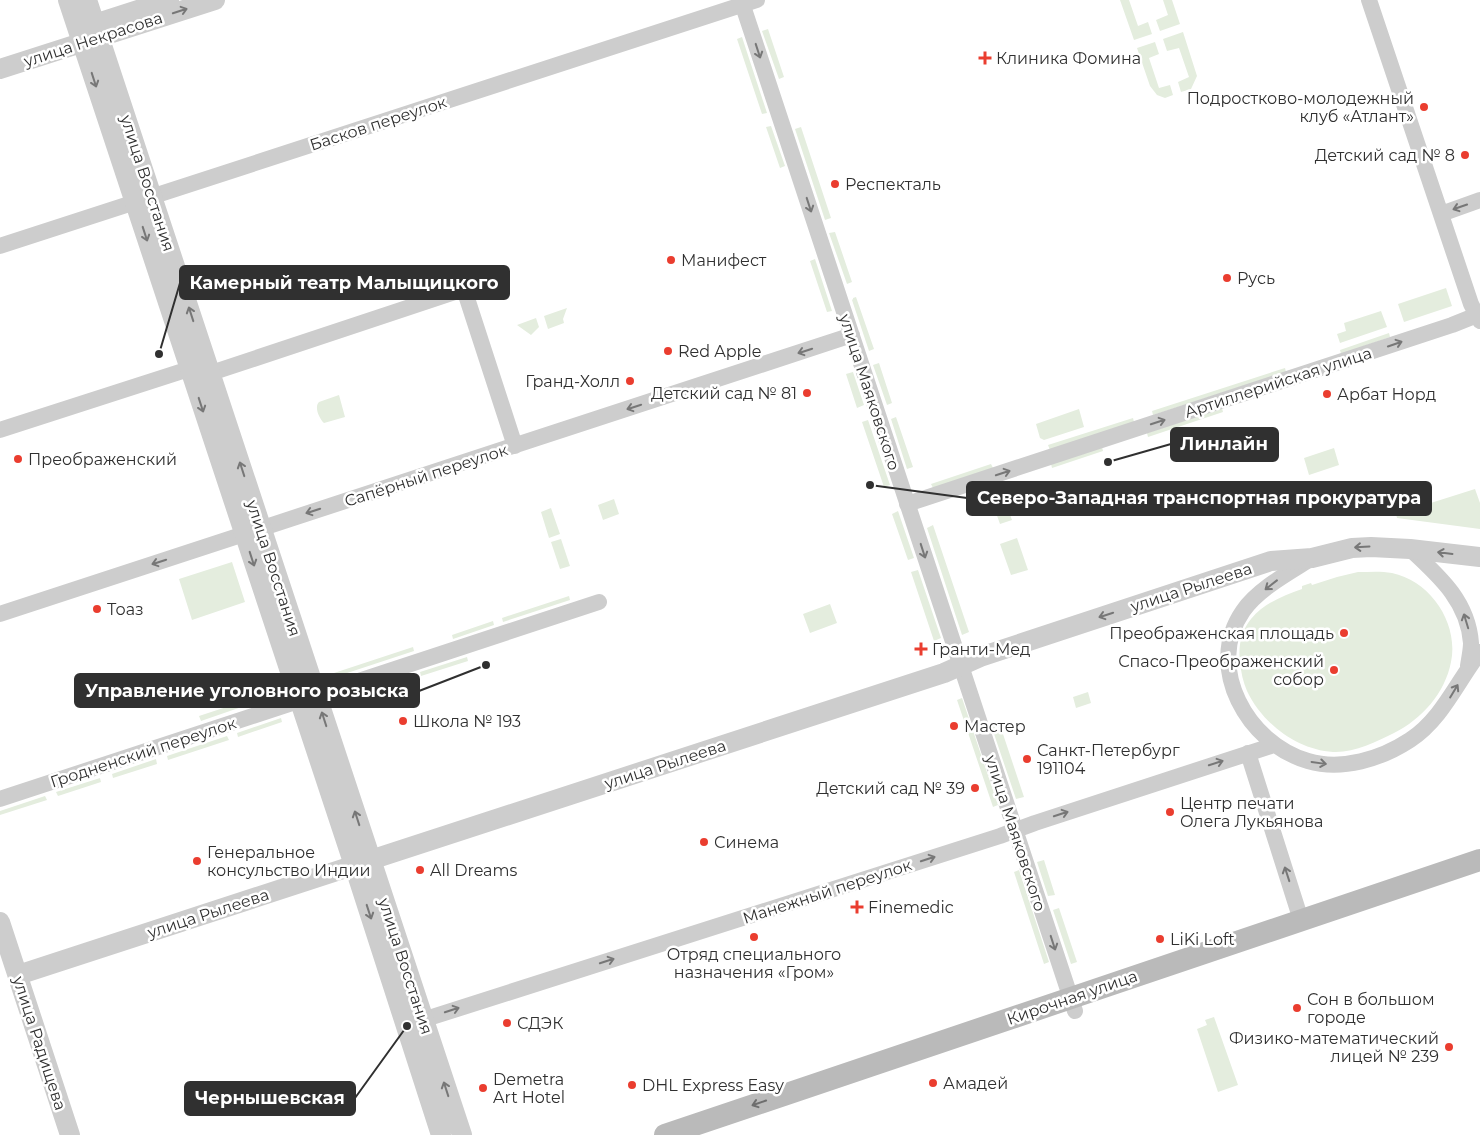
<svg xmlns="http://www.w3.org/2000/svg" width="1480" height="1135" font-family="Montserrat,sans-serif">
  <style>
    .green { fill: #e4edde }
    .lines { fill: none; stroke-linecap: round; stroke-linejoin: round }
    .minor { stroke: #cdcdcd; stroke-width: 16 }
    .tertiary { stroke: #cdcdcd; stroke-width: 20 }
    .secondary { stroke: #bababa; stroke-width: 22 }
    .oneway { stroke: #777 }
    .oneway2 { stroke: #6e6e6e }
    .poi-dot { fill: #ea3d2f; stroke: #fff; stroke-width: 2 }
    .labels { text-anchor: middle; stroke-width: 5; stroke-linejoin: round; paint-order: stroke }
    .street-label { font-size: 16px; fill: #303030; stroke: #fff }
    .poi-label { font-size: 16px; fill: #303030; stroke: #fff; text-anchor: start }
    .leader { fill: none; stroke: #303030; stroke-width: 2 }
    .callout-dot { fill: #303030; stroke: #fff; stroke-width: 2 }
    .callout { fill: #303030; stroke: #303030; stroke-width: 2 }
    .callout-label { font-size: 18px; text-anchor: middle; font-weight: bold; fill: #fff }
  </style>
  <rect width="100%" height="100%" fill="#fff"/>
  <!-- green -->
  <path class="green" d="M1120,0H1129L1138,26L1148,22L1152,34L1134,40Z
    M1163,0H1172L1180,24L1160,31L1156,20L1168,15Z
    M768,29L784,77L779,79L762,31Z
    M1183,32L1197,76L1191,89L1181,92L1178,82L1189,77L1179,48L1167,51L1163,39Z
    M742,37L767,113L762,114L737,39Z
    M1155,42L1159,54L1149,58L1159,88L1170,85L1173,95L1165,98L1157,95L1150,86L1137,48Z
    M771,126L785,166L780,168L766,127Z
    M801,127L831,218L825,220L795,129Z
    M835,232L852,282L847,284L829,233Z
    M815,259L832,311L827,312L810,261Z
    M1446,288L1452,306L1404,322L1398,304Z
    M856,297L874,349L869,351L852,300L853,299V298Z
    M567,308L563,319L564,323L548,329L544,316Z
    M1381,311L1387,327L1340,343L1337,334L1346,331L1344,323Z
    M536,318L539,327L531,335L517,325Z
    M1389,333L1390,337L1341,354L1340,350Z
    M879,363L892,403L887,405L873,365Z
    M1285,368L1286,372L1153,415L1152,411Z
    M853,372L864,405L857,408L846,374Z
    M339,395L345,417L324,423C319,418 314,407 319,402Z
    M1222,408L1223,412L1148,437L1147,433Z
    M1079,409L1084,427L1044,440L1040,438L1036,424Z
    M896,417L913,467L907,469L891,419Z
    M1133,418L1134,422L1050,450L1048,445Z
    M868,420L890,485L884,487L862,422Z
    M1102,447L1103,451L1052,468L1051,464Z
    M1334,448L1339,465L1309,475L1304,458Z
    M991,464L993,468L933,488L931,484Z
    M1475,489L1480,503V529L1397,518L1396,514Z
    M999,493L1002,494L1012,520L1000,524L990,496Z
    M614,499L619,514L603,520L598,505Z
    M551,508L560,534L549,538L541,512Z
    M898,511L914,558L908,560L892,514Z
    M933,525L969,632L962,635L927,528Z
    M1017,538L1028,570L1011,575L1000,544Z
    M561,539L570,566L560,569L551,542Z
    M232,562L245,602L192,620L179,579Z
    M918,570L941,638L934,641L911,572Z
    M1358,572C1370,572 1381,571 1392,573C1431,581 1459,624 1451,662C1445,693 1422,719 1394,733C1376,742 1354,753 1333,752C1297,750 1262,723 1247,691C1243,682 1241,672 1240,662C1238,647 1241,631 1251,619C1264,603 1283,596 1302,589V586L1311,583L1312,585L1337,577Z
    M569,596L570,600L503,622L502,618Z
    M830,604L837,623L810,633L803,614Z
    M493,621L494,625L453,639L452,635Z
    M413,647L414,651L335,677L334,673Z
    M467,657L468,661L421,676L420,672Z
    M272,692L273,696L201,721L199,716Z
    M1088,692L1091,703L1076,708L1073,697Z
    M962,698L998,805L993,807L957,700Z
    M281,718L282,722L238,737L237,733Z
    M999,722L1024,797L1016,799L991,725Z
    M227,736L229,740L168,760L167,756Z
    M156,759L157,764L113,778L112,774Z
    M100,778L101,782L58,796L56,792Z
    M45,796L47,800L0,815V811Z
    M1044,860L1055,895L1048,896L1037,862Z
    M1019,870L1049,962L1044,964L1014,872Z
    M1059,908L1077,962L1071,964L1053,910Z
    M1214,1017L1238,1085L1218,1092L1197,1029L1207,1025L1205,1020Z"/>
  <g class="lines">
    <!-- minor -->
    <path class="minor" d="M741,0L1075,1011
      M1369,0L1471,304L1480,321
      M1441,214L1480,200
      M0,246L757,0
      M0,430L189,369L211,373L464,289L515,446
      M907,504L1452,325L1477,315
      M1410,549C1439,576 1468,601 1471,643C1471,650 1469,659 1468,666
      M1312,558C1290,572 1258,589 1243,611C1204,667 1248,744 1308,761C1342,771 1381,759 1410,740C1442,719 1457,682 1480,652
      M0,614L852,335
      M1248,753L1301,920
      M0,799L599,602
      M413,1023L1000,836L1035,823L1274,745"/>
    <!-- tertiary -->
    <path class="tertiary" d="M68,0L354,865L441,1135
      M87,0L462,1135
      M82,28L169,0
      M0,69L215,0
      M0,922L70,1135
      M18,975L944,673L980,657L1271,561L1312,558L1352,548L1371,547L1410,549L1480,557"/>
    <!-- secondary -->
    <path class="secondary" d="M665,1135L1480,860"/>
  </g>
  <!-- one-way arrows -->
  <defs><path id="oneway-shaft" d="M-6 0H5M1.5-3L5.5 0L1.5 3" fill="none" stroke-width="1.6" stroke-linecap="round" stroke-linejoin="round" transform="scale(1.25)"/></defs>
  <g class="oneway">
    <use href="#oneway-shaft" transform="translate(180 11) rotate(-18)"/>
    <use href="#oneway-shaft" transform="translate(758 51) rotate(72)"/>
    <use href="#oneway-shaft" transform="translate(94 80) rotate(72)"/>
    <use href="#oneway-shaft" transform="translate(809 205) rotate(72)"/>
    <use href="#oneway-shaft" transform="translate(1460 207) rotate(161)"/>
    <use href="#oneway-shaft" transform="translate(145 234) rotate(72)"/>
    <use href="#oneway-shaft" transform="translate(191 314) rotate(-108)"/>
    <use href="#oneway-shaft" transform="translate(1395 344) rotate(-19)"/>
    <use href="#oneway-shaft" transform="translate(805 351) rotate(162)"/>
    <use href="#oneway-shaft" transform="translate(201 405) rotate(72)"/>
    <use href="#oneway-shaft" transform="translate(634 407) rotate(162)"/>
    <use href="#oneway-shaft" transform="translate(1158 422) rotate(-18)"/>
    <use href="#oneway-shaft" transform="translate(242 469) rotate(-108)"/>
    <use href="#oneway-shaft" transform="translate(1003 473) rotate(-18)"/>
    <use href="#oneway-shaft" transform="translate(313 511) rotate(162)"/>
    <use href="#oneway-shaft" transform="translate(1362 547) rotate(177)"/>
    <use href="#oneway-shaft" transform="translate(923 551) rotate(72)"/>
    <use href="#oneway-shaft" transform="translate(1445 553) rotate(-173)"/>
    <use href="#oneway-shaft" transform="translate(252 559) rotate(72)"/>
    <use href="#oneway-shaft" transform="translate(159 562) rotate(162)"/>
    <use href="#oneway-shaft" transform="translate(1271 585) rotate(142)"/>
    <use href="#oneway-shaft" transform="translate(1106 615) rotate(162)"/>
    <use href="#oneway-shaft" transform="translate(1466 621) rotate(-107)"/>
    <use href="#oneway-shaft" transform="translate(1454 691) rotate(-59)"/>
    <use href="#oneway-shaft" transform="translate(324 719) rotate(-108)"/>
    <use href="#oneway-shaft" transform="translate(1216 763) rotate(-18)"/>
    <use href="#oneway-shaft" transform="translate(1319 763) rotate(8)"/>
    <use href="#oneway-shaft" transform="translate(1061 814) rotate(-18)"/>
    <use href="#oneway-shaft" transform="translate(357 818) rotate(-108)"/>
    <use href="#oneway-shaft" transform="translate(928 859) rotate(-18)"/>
    <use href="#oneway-shaft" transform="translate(1287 874) rotate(-108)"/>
    <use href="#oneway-shaft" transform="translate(369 912) rotate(72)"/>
    <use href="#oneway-shaft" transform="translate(1053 943) rotate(72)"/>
    <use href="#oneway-shaft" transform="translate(607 961) rotate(-18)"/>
    <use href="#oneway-shaft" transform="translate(452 1010) rotate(-18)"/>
    <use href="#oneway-shaft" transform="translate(446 1089) rotate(-108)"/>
  </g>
  <use class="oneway2" href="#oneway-shaft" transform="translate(759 1103) rotate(161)"/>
  <!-- markers -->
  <g class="poi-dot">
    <path d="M982.5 50.5h5v5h5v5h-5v5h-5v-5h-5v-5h5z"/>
    <circle cx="1424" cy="107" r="5"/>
    <circle cx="1465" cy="155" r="5"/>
    <circle cx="835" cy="184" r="5"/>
    <circle cx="671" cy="260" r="5"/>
    <circle cx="1227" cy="278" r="5"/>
    <circle cx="668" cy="351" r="5"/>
    <circle cx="630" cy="381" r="5"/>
    <circle cx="807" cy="393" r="5"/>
    <circle cx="1327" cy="394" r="5"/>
    <circle cx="18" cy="459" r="5"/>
    <circle cx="97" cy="609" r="5"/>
    <circle cx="1344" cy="633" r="5"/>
    <path d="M918.5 641.5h5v5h5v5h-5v5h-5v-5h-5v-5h5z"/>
    <circle cx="1334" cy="670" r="5"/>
    <circle cx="403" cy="721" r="5"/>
    <circle cx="954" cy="726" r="5"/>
    <circle cx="1027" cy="759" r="5"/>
    <circle cx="975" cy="788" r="5"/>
    <circle cx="1170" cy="812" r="5"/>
    <circle cx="704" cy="842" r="5"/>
    <circle cx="197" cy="861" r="5"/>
    <circle cx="420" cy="870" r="5"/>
    <path d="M854.5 899.5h5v5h5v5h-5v5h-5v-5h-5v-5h5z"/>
    <circle cx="754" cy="937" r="5"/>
    <circle cx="1160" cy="939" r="5"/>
    <circle cx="1297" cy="1008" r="5"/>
    <circle cx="507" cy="1023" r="5"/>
    <circle cx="1449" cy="1047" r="5"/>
    <circle cx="933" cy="1083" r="5"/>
    <circle cx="632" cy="1085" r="5"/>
    <circle cx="483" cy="1088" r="5"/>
  </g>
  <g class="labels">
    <!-- street labels -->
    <g class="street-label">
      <text transform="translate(93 39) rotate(-18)" y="6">улица Некрасова</text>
      <text transform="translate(378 123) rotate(-18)" y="6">Басков переулок</text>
      <text transform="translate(148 183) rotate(72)" y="6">улица Восстания</text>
      <text transform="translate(1278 382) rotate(-18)" y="6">Артиллерийская улица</text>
      <text transform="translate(870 392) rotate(72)" y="6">улица Маяковского</text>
      <text transform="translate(426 475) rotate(-18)" y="6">Сапёрный переулок</text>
      <text transform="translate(274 568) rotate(72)" y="6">улица Восстания</text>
      <text transform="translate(1191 587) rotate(-18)" y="6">улица Рылеева</text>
      <text transform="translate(143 752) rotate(-18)" y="6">Гродненский переулок</text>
      <text transform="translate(665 764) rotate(-18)" y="6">улица Рылеева</text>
      <text transform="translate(1016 833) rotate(72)" y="6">улица Маяковского</text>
      <text transform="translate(827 891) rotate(-18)" y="6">Манежный переулок</text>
      <text transform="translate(208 913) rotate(-18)" y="6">улица Рылеева</text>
      <text transform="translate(406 966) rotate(72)" y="6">улица Восстания</text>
      <text transform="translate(1072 997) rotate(-19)" y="6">Кирочная улица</text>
      <text transform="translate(40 1043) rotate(72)" y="6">улица Радищева</text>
    </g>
    <!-- poi labels -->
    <g class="poi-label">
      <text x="996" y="64">Клиника Фомина</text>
      <text x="1414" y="104" text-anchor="end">Подростково-молодежный<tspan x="1414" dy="18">клуб «Атлант»</tspan></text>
      <text x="1455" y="161" text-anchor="end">Детский сад № 8</text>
      <text x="845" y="190">Респекталь</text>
      <text x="681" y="266">Манифест</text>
      <text x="1237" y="284">Русь</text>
      <text x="678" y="357">Red Apple</text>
      <text x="620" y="387" text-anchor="end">Гранд-Холл</text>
      <text x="797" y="399" text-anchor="end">Детский сад № 81</text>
      <text x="1337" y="400">Арбат Норд</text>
      <text x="28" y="465">Преображенский</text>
      <text x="107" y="615">Тоаз</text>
      <text x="1334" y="639" text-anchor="end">Преображенская площадь</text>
      <text x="932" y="655">Гранти-Мед</text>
      <text x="1324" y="667" text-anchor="end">Спасо-Преображенский<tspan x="1324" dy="18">собор</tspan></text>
      <text x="413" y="727">Школа № 193</text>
      <text x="964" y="732">Мастер</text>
      <text x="1037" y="756">Санкт-Петербург<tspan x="1037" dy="18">191104</tspan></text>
      <text x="965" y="794" text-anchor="end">Детский сад № 39</text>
      <text x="1180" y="809">Центр печати<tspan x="1180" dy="18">Олега Лукьянова</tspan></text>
      <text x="714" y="848">Синема</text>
      <text x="207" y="858">Генеральное<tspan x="207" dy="18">консульство Индии</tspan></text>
      <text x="430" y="876">All Dreams</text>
      <text x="868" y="913">Finemedic</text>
      <text x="1170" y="945">LiKi Loft</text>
      <text x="754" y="960" text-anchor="middle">Отряд специального<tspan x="754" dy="18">назначения «Гром»</tspan></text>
      <text x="1307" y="1005">Сон в большом<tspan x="1307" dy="18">городе</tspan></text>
      <text x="517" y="1029">СДЭК</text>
      <text x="1439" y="1044" text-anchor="end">Физико-математический<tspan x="1439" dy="18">лицей № 239</tspan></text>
      <text x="493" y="1085">Demetra<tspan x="493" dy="18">Art Hotel</tspan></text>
      <text x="943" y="1089">Амадей</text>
      <text x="642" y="1091">DHL Express Easy</text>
    </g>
  </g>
  <!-- callouts -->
  <path class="leader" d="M159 354L180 283M1108 462L1171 444M870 485L967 498M486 665L419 691M407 1026L355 1098"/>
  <g class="callout-dot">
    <circle cx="159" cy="354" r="5"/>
    <circle cx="1108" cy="462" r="5"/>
    <circle cx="870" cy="485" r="5"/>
    <circle cx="486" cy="665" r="5"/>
    <circle cx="407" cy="1026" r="5"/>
  </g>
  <g class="callout">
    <rect x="180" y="266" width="329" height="33" rx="5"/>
    <rect x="1171" y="428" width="107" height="33" rx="5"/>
    <rect x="967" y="482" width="464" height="33" rx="5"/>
    <rect x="75" y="674" width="344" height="33" rx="5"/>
    <rect x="185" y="1082" width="170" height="33" rx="5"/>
  </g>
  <g class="callout-label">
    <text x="344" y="289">Камерный театр Малыщицкого</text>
    <text x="1224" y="450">Линлайн</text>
    <text x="1199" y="504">Северо-Западная транспортная прокуратура</text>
    <text x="247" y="697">Управление уголовного розыска</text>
    <text x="270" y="1104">Чернышевская</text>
  </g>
</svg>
